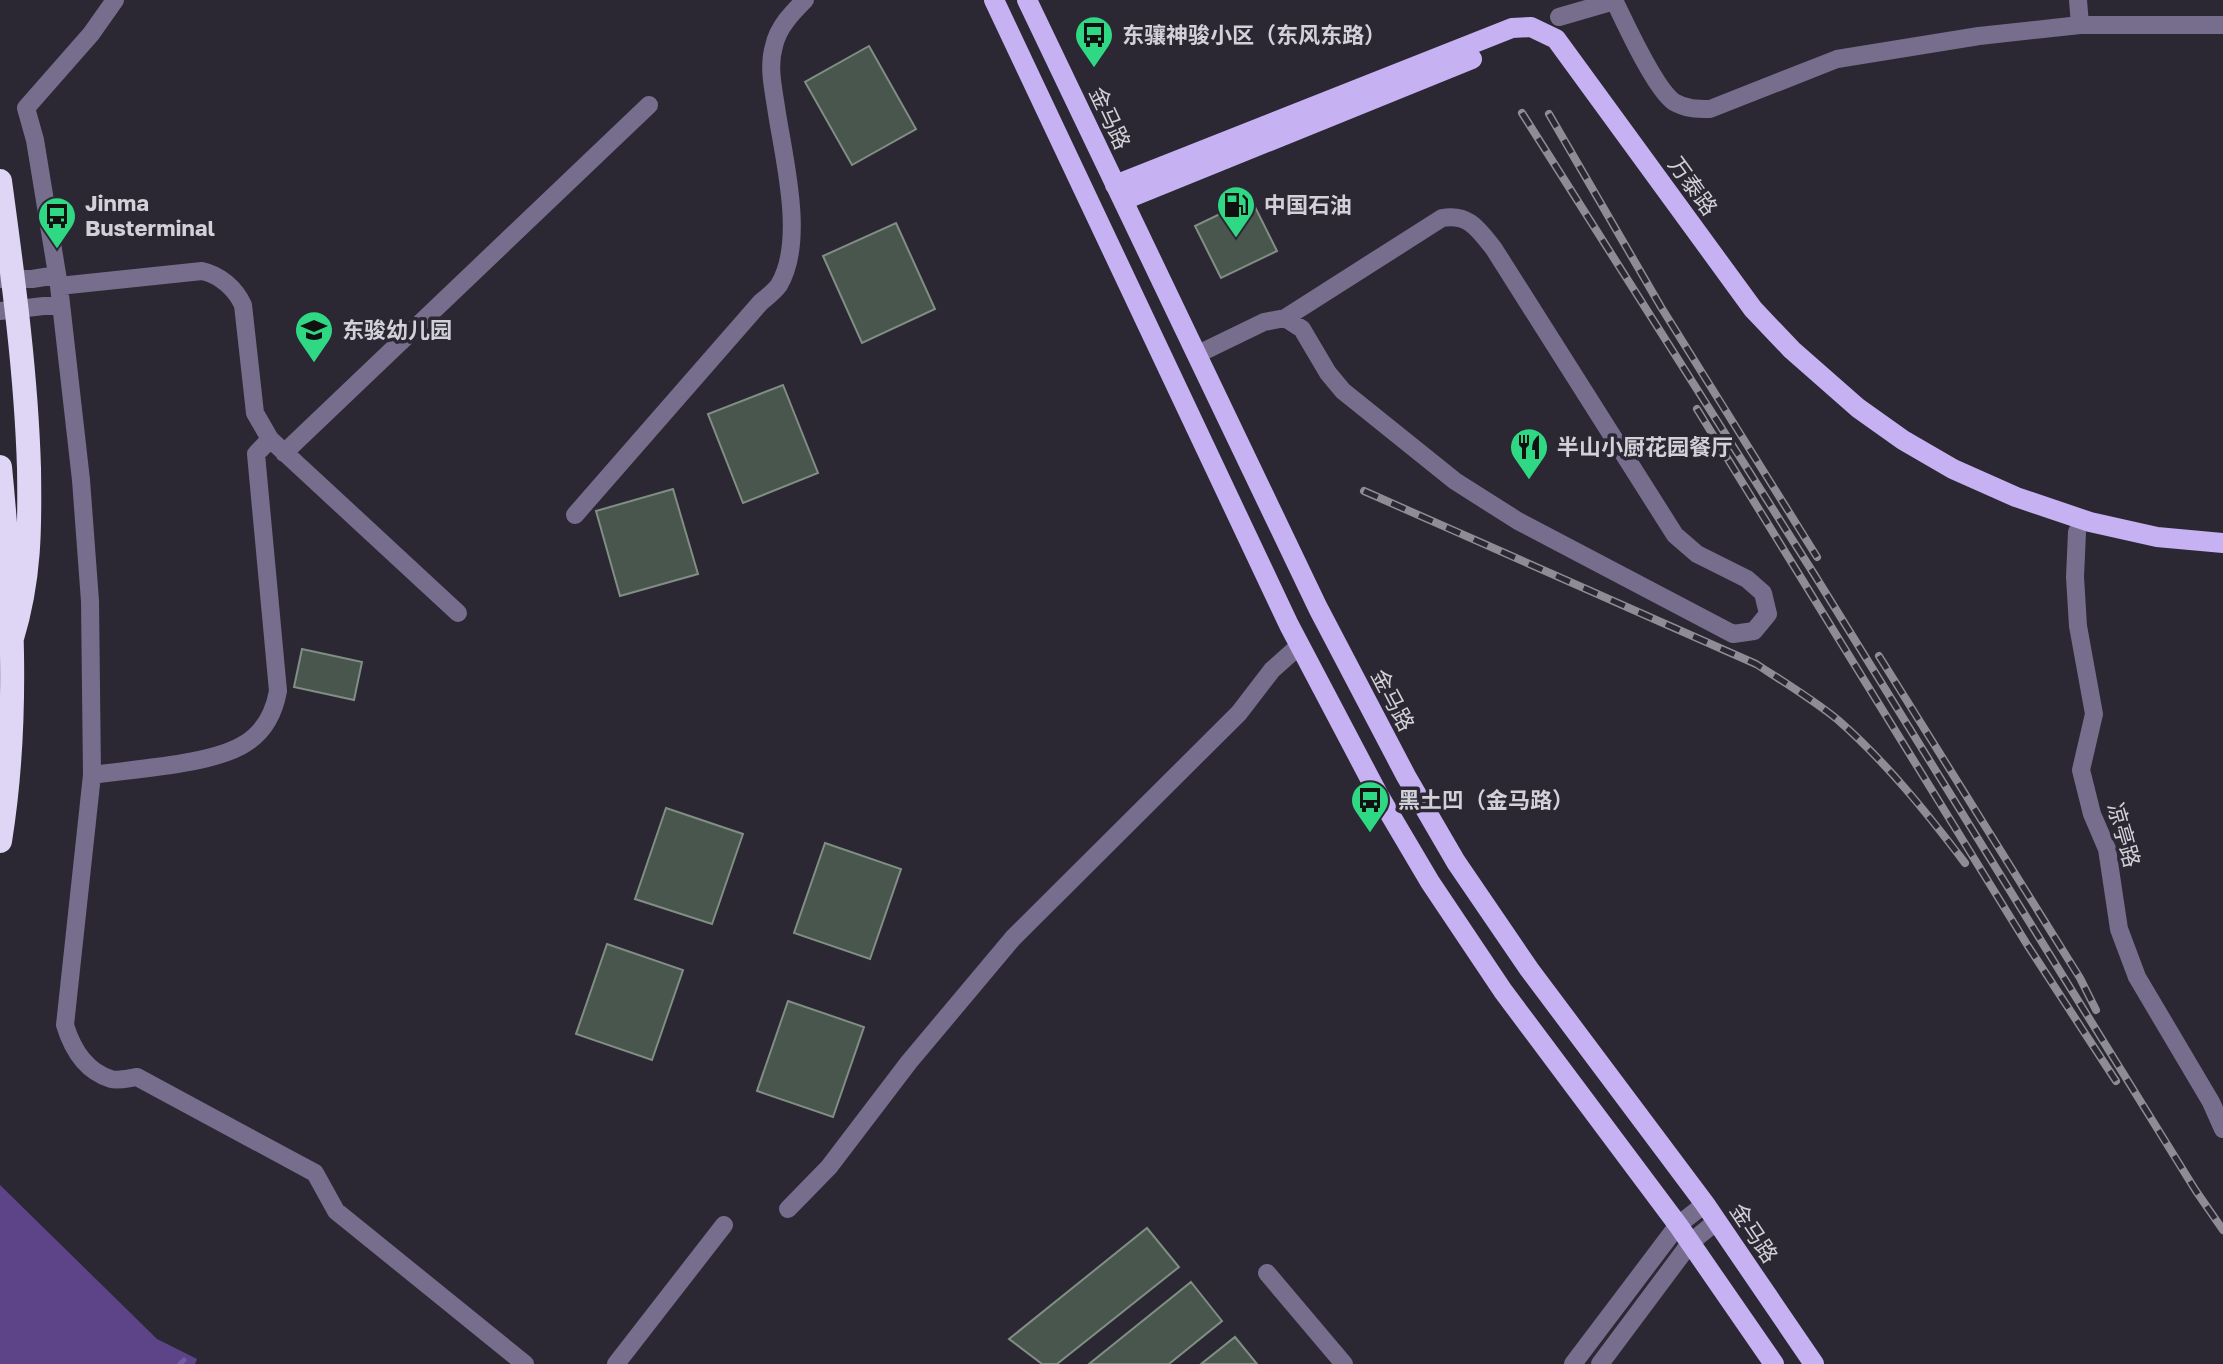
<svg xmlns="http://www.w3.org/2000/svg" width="2223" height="1364" font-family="'Golos Text','Noto Sans SC',sans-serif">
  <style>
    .forest { fill: #5d4489 }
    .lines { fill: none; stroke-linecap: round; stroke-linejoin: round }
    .stream { stroke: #735ba2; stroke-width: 5 }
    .building { fill: #49564d; stroke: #808e84; stroke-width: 2 }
    .minor { stroke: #776e8e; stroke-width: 18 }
    .major { stroke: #c6b1f3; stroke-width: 20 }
    .highway { stroke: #dfd6f6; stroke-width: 24 }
    .rail-casing { stroke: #8e8c95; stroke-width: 8 }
    .rail { stroke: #2b2834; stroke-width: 5; stroke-dasharray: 15; stroke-linecap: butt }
    .labels { text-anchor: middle; stroke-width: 7; stroke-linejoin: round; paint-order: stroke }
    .poi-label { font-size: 22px; font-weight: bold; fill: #d2d0d8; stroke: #2b2834; text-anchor: start }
    .street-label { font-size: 22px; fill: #d2d0d8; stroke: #2b2834 }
  </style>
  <rect width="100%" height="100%" fill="#2b2834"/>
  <!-- forest -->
  <path class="forest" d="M0,1185L157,1339L197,1359L195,1364H0Z"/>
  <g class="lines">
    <!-- stream -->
    <path class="stream" d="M180,1364L184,1360"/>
  </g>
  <!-- building -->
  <path class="building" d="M869,46L916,129L852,165L805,82Z
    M1251,199L1277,251L1221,278L1195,226Z
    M896,223L935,309L862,343L823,256Z
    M783,385L818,473L743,503L708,414Z
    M673,489L698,574L620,596L596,511Z
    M302,649L362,662L354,700L294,687Z
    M666,808L743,834L712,924L635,899Z
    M825,843L901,869L870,959L794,933Z
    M607,944L683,970L652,1060L576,1034Z
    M788,1001L864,1027L833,1117L757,1091Z
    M1147,1228L1179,1267L1057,1364H1042L1009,1339Z
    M1191,1282L1222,1321L1169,1364H1089Z
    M1235,1337L1257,1364H1201Z"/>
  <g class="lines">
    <!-- minor -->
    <path class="minor" d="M115,0L91,34L26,108L35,140L59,286L81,480L90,601L92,775L65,1025C72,1048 85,1071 111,1079C118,1081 129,1078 137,1077L315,1173L336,1211L525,1364
      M1614,0C1625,23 1655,89 1674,102C1686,109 1697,109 1710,109L1837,59L1979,36L2080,25H2223
      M2078,0L2080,25
      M1559,17L1614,1
      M0,279H32L57,275
      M59,286L202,271C220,275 235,288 243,305L255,413L270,439L458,613
      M0,311L61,304
      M1198,354L1264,322L1285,318L1302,329L1328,373L1343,391L1455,481L1518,521L1733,634L1754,631L1768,614L1763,593L1747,579L1697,554L1675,535L1494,249C1479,230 1469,213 1442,218L1285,318
      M284,453L649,105
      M575,515L761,302C767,297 775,291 779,285C806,240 783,156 776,107C773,87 768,66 774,46C778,27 792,13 805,0
      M2077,532L2075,577L2078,626L2094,714L2081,770L2092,814L2107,849L2119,929L2137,977L2211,1102L2223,1129
      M92,775C132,769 213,765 246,743C265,731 274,713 278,691L256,454L270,439
      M788,1209L829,1167L909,1062L1013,938L1239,713L1272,670L1300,645
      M1267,1273L1344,1364
      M616,1364L724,1225
      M1573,1364L1678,1225L1705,1204
      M1600,1364L1691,1242L1717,1221"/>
    <!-- major -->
    <path class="major" d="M994,0L1289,625L1378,794L1430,882L1503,991L1678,1225L1774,1364
      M1027,0L1318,608L1406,776L1456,862L1529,969L1705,1204L1814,1364
      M1115,185L1512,28L1531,27L1556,39L1753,309L1792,350L1858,408L1903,440L1953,469L2016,497L2090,522L2157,537L2223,543
      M1124,200L1472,59"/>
    <!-- highway -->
    <path class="highway" d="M0,181C13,277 26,371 29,468C30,528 30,579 12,638
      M0,467C12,591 20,717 0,841"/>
    <!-- rail casing -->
    <g class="rail-casing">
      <path id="rail" d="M1522,113L1814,574L2196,1191L2223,1230
        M1549,114L1661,307L1817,557
        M1697,409L2028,946L2116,1081
        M1364,491L1756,664C1784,682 1812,699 1838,720C1886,762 1927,813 1965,863
        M1879,656L2080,978L2096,1010"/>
    </g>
    <!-- rail -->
    <use href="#rail" class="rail"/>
  </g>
  <!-- icons -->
  <defs>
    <g id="bus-pin" transform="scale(2)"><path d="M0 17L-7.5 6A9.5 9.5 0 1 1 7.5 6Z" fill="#2fd883" stroke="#2b2834"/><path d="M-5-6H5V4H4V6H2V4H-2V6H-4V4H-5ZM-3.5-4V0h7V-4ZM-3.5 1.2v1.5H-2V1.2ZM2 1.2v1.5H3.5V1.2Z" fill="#111"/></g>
    <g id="fuel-pin" transform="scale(2)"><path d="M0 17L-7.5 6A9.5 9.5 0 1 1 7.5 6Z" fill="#2fd883" stroke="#2b2834"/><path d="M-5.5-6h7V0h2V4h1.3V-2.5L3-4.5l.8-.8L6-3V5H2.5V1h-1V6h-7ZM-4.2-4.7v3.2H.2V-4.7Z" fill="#111"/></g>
    <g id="school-pin" transform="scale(2)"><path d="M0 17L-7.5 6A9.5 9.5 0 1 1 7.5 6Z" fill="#2fd883" stroke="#2b2834"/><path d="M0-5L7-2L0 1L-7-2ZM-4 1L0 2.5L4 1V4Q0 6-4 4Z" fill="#111"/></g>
    <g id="restaurant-pin" transform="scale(2)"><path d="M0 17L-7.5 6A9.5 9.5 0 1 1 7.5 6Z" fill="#2fd883" stroke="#2b2834"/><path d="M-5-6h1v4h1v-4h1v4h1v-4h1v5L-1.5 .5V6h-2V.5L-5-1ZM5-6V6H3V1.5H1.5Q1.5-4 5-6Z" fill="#111"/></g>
  </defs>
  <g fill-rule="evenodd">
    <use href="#bus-pin" x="1094" y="35"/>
    <use href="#fuel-pin" x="1236" y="205"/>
    <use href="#bus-pin" x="57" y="216"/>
    <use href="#school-pin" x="314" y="330"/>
    <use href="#restaurant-pin" x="1529" y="447"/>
    <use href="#bus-pin" x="1370" y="800"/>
  </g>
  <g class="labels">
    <!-- poi labels -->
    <g class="poi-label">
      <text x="1122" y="43">东骧神骏小区（东风东路）</text>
      <text x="85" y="211">Jinma<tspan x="85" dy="25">Busterminal</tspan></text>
      <text x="1264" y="213">中国石油</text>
      <text x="342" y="338">东骏幼儿园</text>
      <text x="1557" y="455">半山小厨花园餐厅</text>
      <text x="1398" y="808">黑土凹（金马路）</text>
    </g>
    <!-- street labels -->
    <g class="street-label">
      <text transform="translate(1110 118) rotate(65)" y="8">金马路</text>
      <text transform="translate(1693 186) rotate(54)" y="8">万泰路</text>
      <text transform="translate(1393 700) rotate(62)" y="8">金马路</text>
      <text transform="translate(2124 835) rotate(74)" y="8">凉亭路</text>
      <text transform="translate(1754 1233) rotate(56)" y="8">金马路</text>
    </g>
  </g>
</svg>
